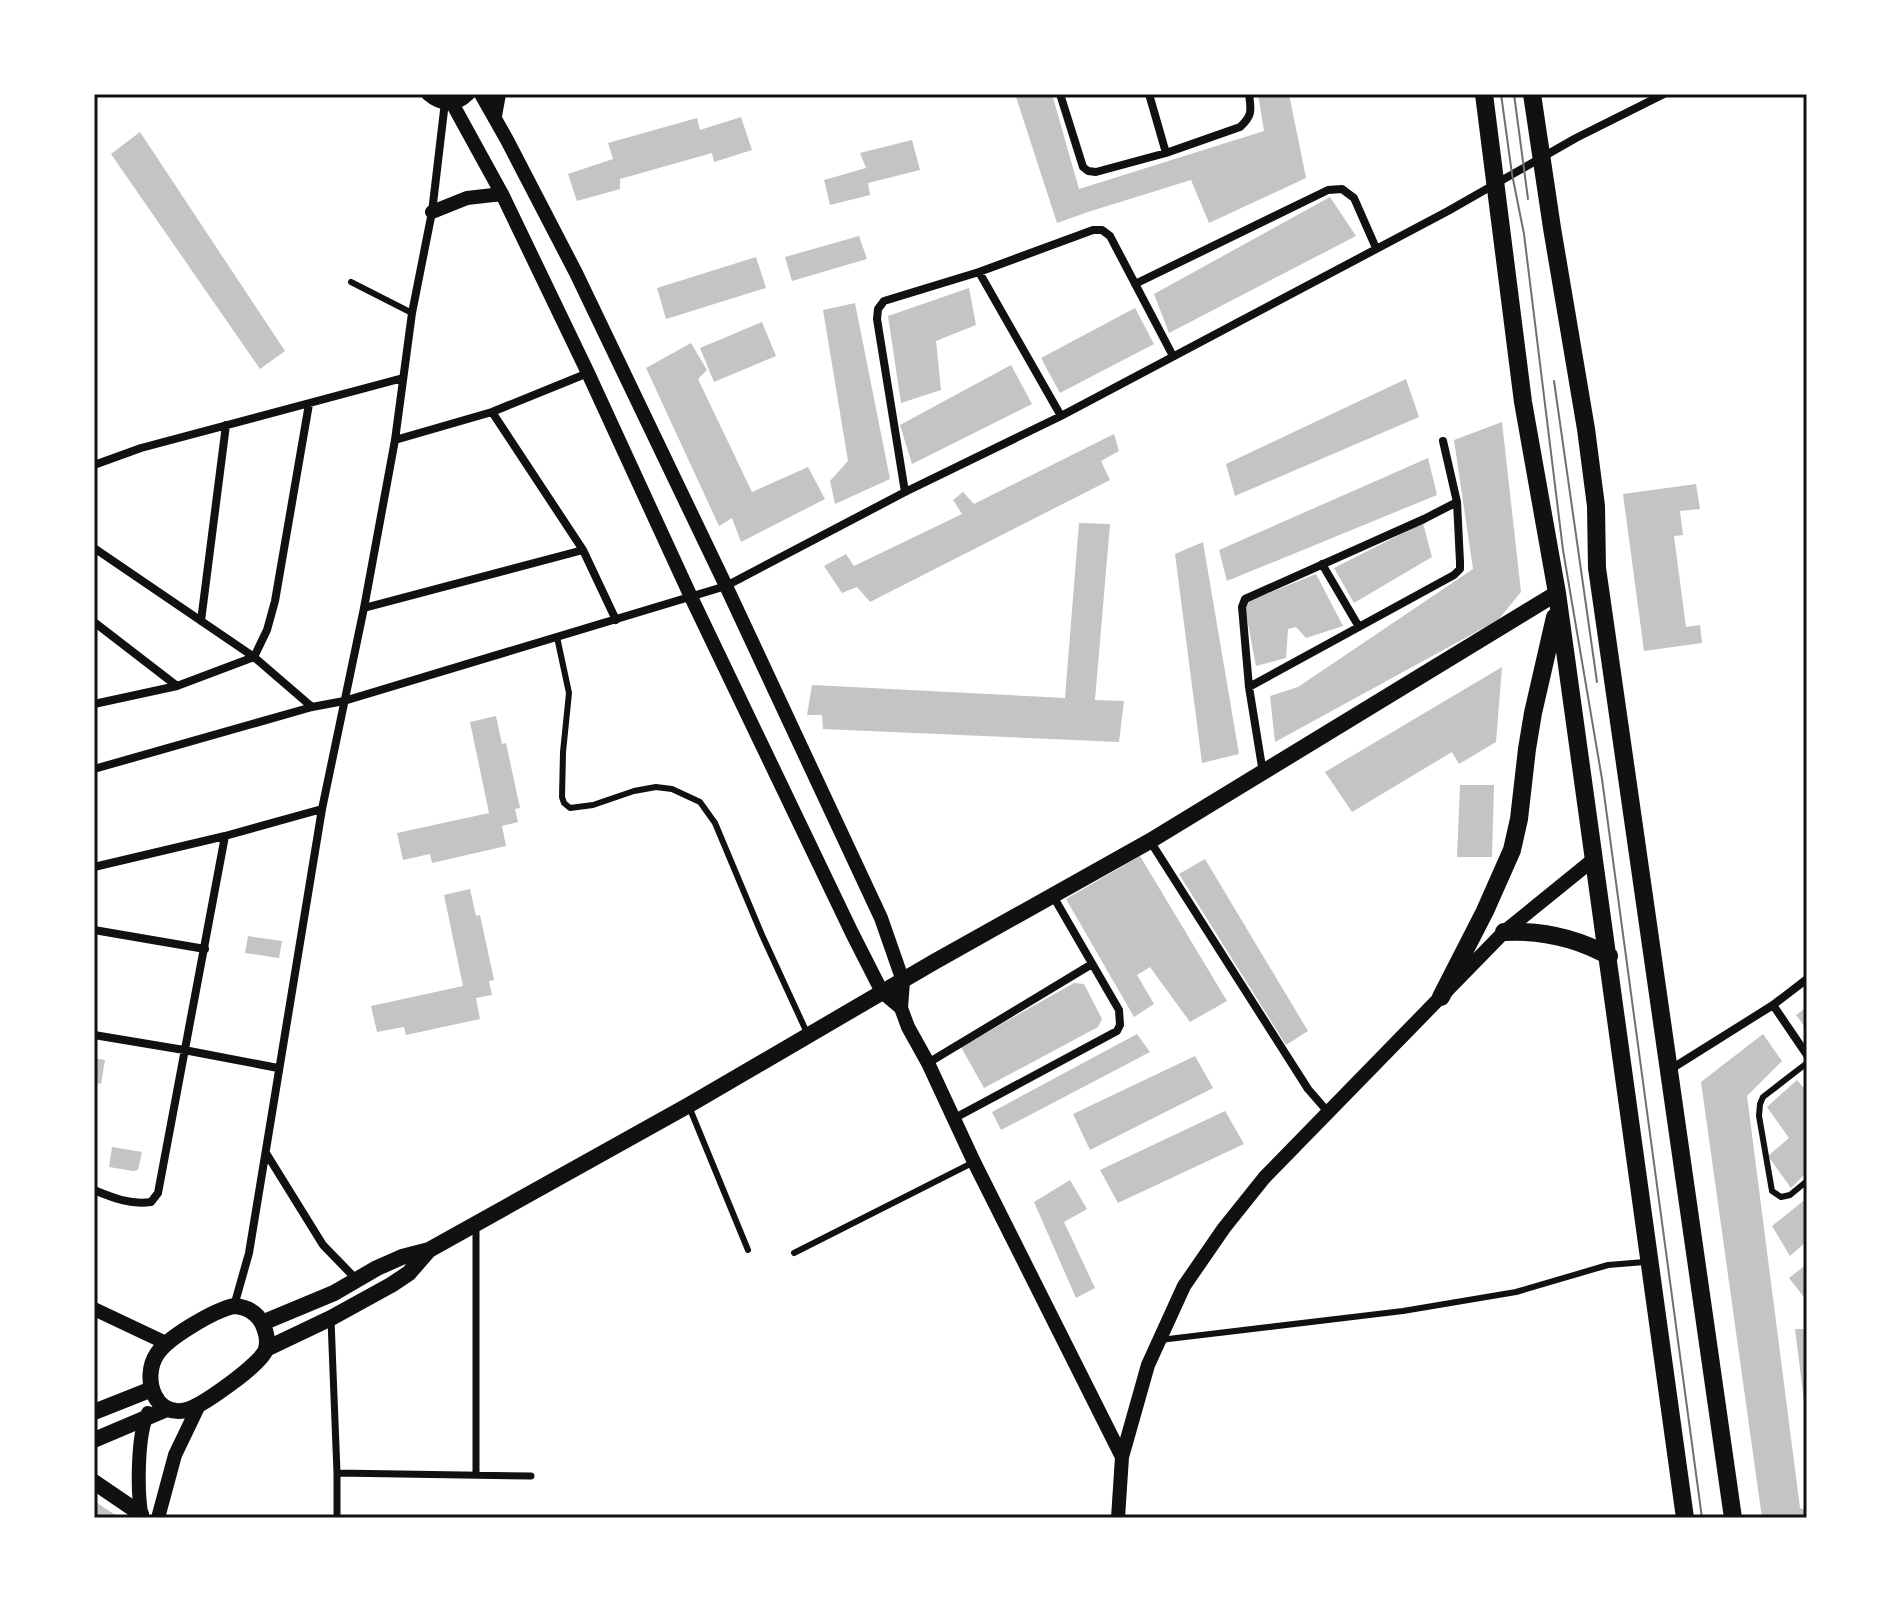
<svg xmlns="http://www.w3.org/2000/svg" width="1901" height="1612" font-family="Figtree,sans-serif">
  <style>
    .building { fill: #c4c4c4 }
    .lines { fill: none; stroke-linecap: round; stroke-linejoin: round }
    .service { stroke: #111; stroke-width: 6 }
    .pedestrian { stroke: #111; stroke-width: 7 }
    .minor { stroke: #111; stroke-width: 8 }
    .tertiary { stroke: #111; stroke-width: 14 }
    .secondary { stroke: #111; stroke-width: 16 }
    .primary { stroke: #111; stroke-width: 18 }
    .tram { stroke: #707070; stroke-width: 2 }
    .neatline { fill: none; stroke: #111; stroke-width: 3 }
  </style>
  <rect width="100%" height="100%" fill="#fff"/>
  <!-- building -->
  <path class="building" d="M1015,94H1052L1079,189L1264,131L1258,94H1289L1306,178L1209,223L1191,180L1091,211L1057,223Z
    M741,117L752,150L714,162L712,153L620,179V189L577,201L568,174L613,159L608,143L697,118L700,130Z
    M140,132L285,351L260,369L111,154Z
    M912,140L920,170L868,183L870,195L830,205L824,180L866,168L860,153Z
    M1330,197L1356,236L1169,333L1154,294Z
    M859,236L867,259L792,281L785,257Z
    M756,257L766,288L666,319L657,288Z
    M969,288L976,325L936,341L941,390L901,403L888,316Z
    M855,303L890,479L835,504L830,481L848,461L823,310Z
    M1135,308L1154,344L1060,393L1041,358Z
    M762,322L776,356L714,382L700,348Z
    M691,343L707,370L698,379L752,492L808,467L825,499L741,542L732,518L719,526L646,368Z
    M1011,365L1032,404L912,464L900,425Z
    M1406,379L1419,417L1235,496L1226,464Z
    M1502,422L1521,592L1498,620L1275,742L1270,696L1298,687L1473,569L1454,440Z
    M1114,434L1119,451L1101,461L1110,480L870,602L857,587L842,593L824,566L846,554L854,566L962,514L953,500L963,492L974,504Z
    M1428,458L1437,495L1227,581L1219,550Z
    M1696,484L1700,509L1680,511L1683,535L1674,536L1686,627L1700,625L1702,643L1644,651L1623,494Z
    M1079,523L1110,524L1095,700L1124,701L1119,742L823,729L822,715H807L812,685L1065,698Z
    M1423,523L1432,557L1354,603L1334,568Z
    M1203,542L1239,754L1202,763L1175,554Z
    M1316,574L1343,626L1306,638L1296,627L1288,629L1286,658L1256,666L1244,603Z
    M1502,667L1496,742L1459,764L1452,752L1352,812L1325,772Z
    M496,716L502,744L506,743L520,808L515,809L518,822L502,826L506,846L432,863L430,854L403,860L397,833L489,813L470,722Z
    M1460,785H1494L1492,857H1457Z
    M1140,856L1227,1001L1190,1022L1150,967L1137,975L1154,1004L1134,1017L1066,899Z
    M1205,859L1308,1031L1286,1045L1179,874Z
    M470,889L476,916L480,915L494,980L489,981L492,995L476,998L480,1019L406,1035L404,1027L377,1032L371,1006L463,986L444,895Z
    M248,936L282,941L279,958L245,953Z
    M1074,983L1084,984L1102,1019L1098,1027L984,1088L961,1047Z
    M1807,1007V1030L1796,1015Z
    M1137,1034L1150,1052L1001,1130L992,1112Z
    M1763,1034L1782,1061L1747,1096L1800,1508L1807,1511V1518H1762L1701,1082Z
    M1195,1056L1213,1088L1090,1150L1073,1114Z
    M94,1058L105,1060L101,1084L94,1082Z
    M1797,1080L1807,1092V1172L1791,1188L1768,1156L1789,1138L1767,1107Z
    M1225,1111L1244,1144L1118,1203L1100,1170Z
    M112,1147L142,1152L138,1170L133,1171L109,1167Z
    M1070,1180L1087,1209L1064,1222L1095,1288L1076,1298L1034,1202Z
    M1807,1198V1241L1790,1256L1772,1226Z
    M1807,1264V1301L1789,1278Z
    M1795,1329H1807V1409H1805Z
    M94,1501L120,1518H94Z"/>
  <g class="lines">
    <!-- service -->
    <path class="service" d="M351,282L412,313
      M557,637L569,693L563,752L562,797L564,803L570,808L593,805L634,791L656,787L672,789L700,802L715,823L762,935L808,1035
      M1807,1063L1763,1097L1760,1104L1759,1116L1772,1191L1781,1197L1790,1195L1807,1181
      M690,1109L748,1250
      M794,1253L974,1162
      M1160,1340L1403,1311L1516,1292L1608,1265L1645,1262"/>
    <!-- pedestrian -->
    <path class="pedestrian" d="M476,1226V1475
      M331,1320L337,1473V1518
      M337,1473L531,1476"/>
    <!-- minor -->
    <path class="minor" d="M1060,94L1083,167L1088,171L1096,172L1166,153L1240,127C1253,115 1251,110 1249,94
      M1149,94L1166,153
      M979,272L1061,416
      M1135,284L1328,190L1342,189L1354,198L1376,248
      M492,412L583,550L616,620
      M395,440L492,412L588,373
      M1443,441L1457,502
      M94,465L141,448L403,378
      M905,492L877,319L878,309L884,301L979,272L1093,230H1102L1110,236L1173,356
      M94,548L254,657L312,707
      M1322,564L1359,627
      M364,608L583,550
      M201,621L226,425
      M94,622L177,686
      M1249,687L1454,575L1460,569V562L1457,502L1424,519L1245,599L1242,607L1249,687L1263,773
      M94,704L177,686L254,657L267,630L275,601L309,404
      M94,769L312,707L344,701L726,586L905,492L1061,416L1448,211L1576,138L1664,94
      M1150,841L1308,1089L1328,1112
      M94,867L225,836L322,809
      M94,930L205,949
      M1773,1005L1807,1055
      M94,1035L184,1050L278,1068
      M928,1063L1092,964
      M1671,1069L1773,1005L1807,979
      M953,1119L1117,1031L1120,1025L1119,1010L1053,896
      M266,1153L323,1245L356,1279
      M94,1190C113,1198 131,1205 151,1202L158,1193L225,836
      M234,1306L249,1253L322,809L364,608L395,440L412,313L432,212L445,102"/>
    <!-- tertiary -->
    <path class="tertiary" d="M428,94C441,105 455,107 468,94
      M481,94L507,140L576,273L726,586L881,918L903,981L901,1008L908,1027L928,1063L974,1162L1122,1457
      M452,103L502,194L588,373L691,597L852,933L882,992L901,1008
      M495,116L499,94
      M432,212L467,198L502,194
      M94,1309L166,1343
      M142,1518C137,1494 137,1434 148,1413
      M158,1518L175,1455L199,1405
      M1118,1518L1122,1457L1148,1365L1184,1286L1224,1228L1264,1178L1504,932L1594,859"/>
    <!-- secondary -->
    <path class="secondary" d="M234,1306C247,1307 257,1312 263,1325C266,1332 268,1342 266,1349C262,1364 205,1403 190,1409C155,1421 141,1378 157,1354C168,1337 215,1310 234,1306Z
      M262,1323L334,1293L377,1268L402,1257L429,1250L689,1105L934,962L1150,841L1557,593
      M266,1349L331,1318L391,1285L409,1273L429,1250
      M94,1412L152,1389
      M94,1440L167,1409
      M94,1482L141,1514"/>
    <!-- primary -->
    <path class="primary" d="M1484,94L1523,402L1557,593L1685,1518
      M1532,94L1552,228L1586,429L1596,506L1597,568C1643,885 1687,1202 1733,1518
      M1504,932C1542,930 1575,937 1609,956
      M1441,997L1485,911L1512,850L1519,819L1527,749L1533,713L1555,617"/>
    <!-- tram -->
    <path class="tram" d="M1501,94L1512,174L1524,234L1563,550L1602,779L1702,1518
      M1514,94L1528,199
      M1554,381L1597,682"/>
  </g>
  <!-- border -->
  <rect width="1901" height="1612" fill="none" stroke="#ffffff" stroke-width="192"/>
  <rect x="96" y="96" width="1709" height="1420" class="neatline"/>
</svg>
